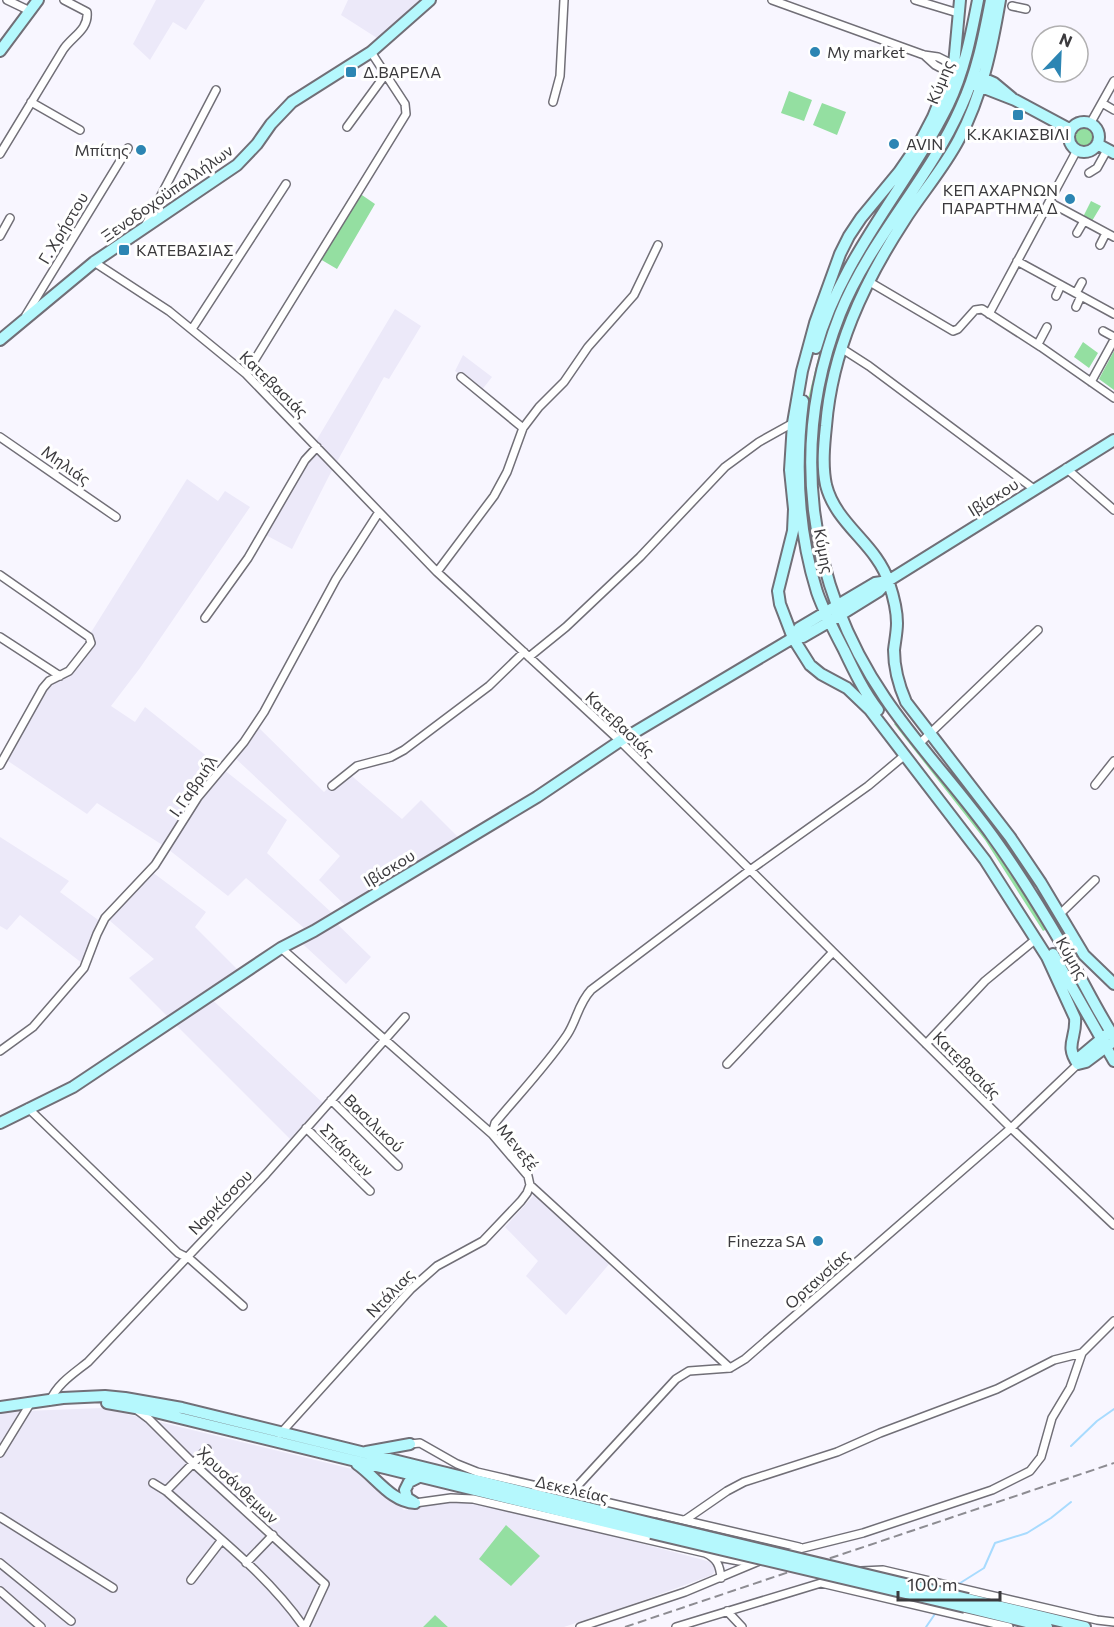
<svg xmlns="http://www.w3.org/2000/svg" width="1114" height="1627" font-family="Commissioner,sans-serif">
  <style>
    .built { fill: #ece9f9 }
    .green { fill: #94dfa1 }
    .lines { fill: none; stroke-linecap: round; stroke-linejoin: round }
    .stream { stroke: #a8dbfe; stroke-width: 2 }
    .street-casing { stroke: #716f77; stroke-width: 10 }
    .secondary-casing { stroke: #716f77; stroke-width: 14 }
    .street { stroke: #fff; stroke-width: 7 }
    .secondary { stroke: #b5f8fd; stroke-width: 10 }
    .rail { stroke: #8d8c92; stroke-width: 2; stroke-dasharray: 9 4.5; stroke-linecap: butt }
    .secondary-bridge-casing { stroke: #716f77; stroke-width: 14; stroke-linecap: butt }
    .secondary-bridge { stroke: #b5f8fd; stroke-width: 10 }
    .poi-dot { fill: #2c85b3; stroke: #fff; stroke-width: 2 }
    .labels { text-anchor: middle; stroke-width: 6; stroke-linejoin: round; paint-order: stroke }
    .poi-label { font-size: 16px; fill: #3b3a3d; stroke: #fff; text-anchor: start }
    .street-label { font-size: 16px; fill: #3b3a3d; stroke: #fff }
  </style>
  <rect width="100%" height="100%" fill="#f8f6ff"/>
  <!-- built -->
  <path class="built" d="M156,0H205L186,30L173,22L150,60L133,44Z
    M348,0H422L377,38L341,15Z
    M395,309L421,326L389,379L384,377L329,476L292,549L262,533L306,461L321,446L316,441Z
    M463,355L492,377L481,391L455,371Z
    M187,479L218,501L225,491L250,507L140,668L111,706L135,722L145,707L287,820L267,853L332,913L329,916L371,957L346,984L293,935L304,928L246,878L228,896L164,846L97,803L87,814L8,761L36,704L50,683L69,677L93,644L90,634Z
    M256,725L324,792L346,771L402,819L421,800L459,838L346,906L319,880L340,856L234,757Z
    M0,837L69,881L60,892L105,925L100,934L95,954L87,967L20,915L7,930L0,926Z
    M152,872L206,912L195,927L238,970L205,993L323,1103L290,1139L129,978L154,959L109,920Z
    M535,1194L610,1263L566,1315L526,1276L538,1261L505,1227Z
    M102,1408L356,1470L404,1510L470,1498L711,1562L714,1565L715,1571L712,1575L636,1603L564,1627H448L435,1615L423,1627H0V1412Z"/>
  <!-- green -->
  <path class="green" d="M789,91L812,100L804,121L781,113Z
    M822,103L846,112L837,135L813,125Z
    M1074 137a10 10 0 1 1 20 0a10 10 0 1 1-20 0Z
    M912,175L913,177L835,315L808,475H803V449L807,403L823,338L849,275Z
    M359,193L375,204L337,269L320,259Z
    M1091,201L1101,206L1092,221L1083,217Z
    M1083,342L1098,353L1089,368L1074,357Z
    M1114,351V390L1099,379Z
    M897,721C951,788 1002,856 1047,929L1043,931L985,840L894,724Z
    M506,1525L540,1556L511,1586L479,1559Z
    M435,1615L448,1627H423Z"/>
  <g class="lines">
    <!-- stream -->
    <path class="stream" d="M1071,1446L1097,1421L1114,1409
      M957,1585L984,1568L995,1543L1027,1533L1051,1518L1071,1502
      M926,1627L937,1611"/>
    <!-- street casing -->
    <g class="street-casing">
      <path id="street" d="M7,0L30,11
        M772,0L924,55L938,57L956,66
        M915,0L958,13
        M1012,6L1026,9
        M924,55L935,65L954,75
        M31,102L80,130
        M553,102L560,76L564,0
        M1102,103L1114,110
        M1090,124L1114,81
        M347,127L385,75
        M0,154L63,50C71,37 89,30 87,12L64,0
        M1089,173L1097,168L1107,150
        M1049,202L1114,237
        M145,226L216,90
        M1077,233L1084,221
        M0,236L10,218
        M1100,245L1106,233
        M1017,261L1114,314
        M94,262L169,311L246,374L437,572L620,741L1011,1128L1114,1225
        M868,281L953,331L958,329L975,310L982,309L1041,347L1114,398
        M1076,293L1082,282
        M1056,296L1061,285
        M1076,307L1081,296
        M989,314L1077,150
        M26,315L128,148
        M192,329L286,184
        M1103,331L1114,337
        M1038,344L1047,327
        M841,348L869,366L1034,489
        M246,374L406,114L405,104L371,52
        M461,377L523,428
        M1091,382L1114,340
        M0,437L116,517
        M1066,468L1114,510
        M437,572L494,496L507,472L523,428L539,407L564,382L588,347L634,295L658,245
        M0,575L89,637L91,643L69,671L49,681L43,688L0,765
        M205,618L248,558L305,460L317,447
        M0,637L60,676
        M529,657L566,627L640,557L725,467L759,442L793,423
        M920,743L1038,630
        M1095,785L1114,761
        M332,786L357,766L391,757L404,750L489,686L524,652
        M1060,914L1095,880
        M281,948L492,1134L528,1176L530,1185L730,1368
        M926,1044L985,981L1036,939
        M0,1051L33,1027L84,968L97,934L105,918L155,865L198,797L244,742L264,712L336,579L379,512
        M727,1064L833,952
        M331,1100L398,1166
        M28,1108L178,1253L190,1259L243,1306
        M306,1128L370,1191
        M492,1134L495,1123C519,1094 546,1066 567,1035C577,1020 578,1004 591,990L750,870L868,786L905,755
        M50,1401C57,1384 73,1374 88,1362L266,1174L405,1017
        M137,1410L149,1419L193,1463L325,1584L305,1627
        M280,1434L411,1289L437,1266L483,1241L521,1201L527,1193L530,1185
        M410,1444L420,1443L457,1464L477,1472L799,1547
        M0,1453L30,1404
        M153,1483L166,1491C213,1533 268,1575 304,1627
        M166,1491L207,1449
        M570,1494L676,1379L689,1371L730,1368L745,1359L1011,1128L1078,1064
        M415,1503L451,1498L473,1499L705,1553C717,1558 720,1566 721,1578
        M0,1517L113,1588
        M685,1520L727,1491L744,1482L837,1452L880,1433L997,1389L1054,1360L1082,1353
        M783,1553L863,1533L992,1490L1030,1471L1041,1457L1052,1418L1070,1388L1082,1353L1114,1321
        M712,1556L739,1561L757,1562
        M0,1563L71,1621
        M246,1563L273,1535
        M861,1571L883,1570L1097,1620L1114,1622
        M191,1580L221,1541
        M0,1591L41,1627
        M727,1611L742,1627
        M580,1627L685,1592L764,1559
        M676,1627L821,1583L1009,1627"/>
    </g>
    <!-- secondary casing -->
    <g class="secondary-casing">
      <path id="secondary" d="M960,0L954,65L933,117L921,140L899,172L861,218L849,236L840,254L815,323L802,371L793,423L790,470L794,509L793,531L778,591L780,604L793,638L810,665L821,674L847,688L870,710L985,860L1047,957L1075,1018C1077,1038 1064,1045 1078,1064
        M991,0C984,36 977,73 961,107C929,180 870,239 840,314C789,443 807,583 885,698C918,747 959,789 993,837C1019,873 1043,912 1065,950C1082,979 1096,1009 1114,1037
        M1000,0C992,47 982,96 959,139C944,168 921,194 904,221C863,284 832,351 826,426C824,445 822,466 826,485C836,525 877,544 889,583C893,595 897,610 897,623C897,632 895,641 894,650C894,668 899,686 906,702L1010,837L1041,883L1084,955L1114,984
        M0,51L38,0
        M978,76L994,83L1012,98
        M974,84L1015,100L1071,130
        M1069 137a15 15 0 1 1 30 0a15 15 0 1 1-30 0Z
        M1097,144L1114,153
        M0,340L94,262L237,165L257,144L271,124L292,102L371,52L430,0
        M816,348C841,257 907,188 948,105C964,72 971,36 978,0
        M803,401C795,464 798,531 817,592C824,612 834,631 844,650C854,671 864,692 878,710
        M793,638L799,628L875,583L888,581
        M1053,954L1114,1061
        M1078,1064L1081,1056L1106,1035
        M1078,1064L1086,1062L1110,1044
        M0,1123L73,1087L281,948L314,931L537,797L620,741L793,638L803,637L829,622L879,591L888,581L1114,440
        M107,1403L147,1410L651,1533
        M0,1407L63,1398L105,1396L125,1398L182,1408L654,1524
        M366,1452L410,1444
        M357,1464C376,1477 391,1502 415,1503
        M415,1503L407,1498L405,1490L409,1482L419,1477
        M968,1599L1085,1627
        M965,1607L1047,1627"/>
    </g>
    <!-- street -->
    <use href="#street" class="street"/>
    <!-- secondary -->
    <use href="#secondary" class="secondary"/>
    <!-- rail -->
    <path class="rail" d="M625,1627L1114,1463"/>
    <!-- secondary-bridge casing -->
    <g class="secondary-bridge-casing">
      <path id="secondary-bridge" d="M654,1524L968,1599
        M651,1533L965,1607"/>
    </g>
    <!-- secondary-bridge -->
    <use href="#secondary-bridge" class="secondary-bridge"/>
  </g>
  <!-- markers -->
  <g class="poi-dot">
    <circle cx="815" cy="52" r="6"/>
    <rect x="345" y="66" width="12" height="12" rx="3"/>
    <rect x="1012" y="109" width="12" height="12" rx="3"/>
    <circle cx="894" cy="144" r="6"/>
    <circle cx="141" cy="150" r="6"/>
    <circle cx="1070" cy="199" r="6"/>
    <rect x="118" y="244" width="12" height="12" rx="3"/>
    <circle cx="818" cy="1241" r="6"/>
  </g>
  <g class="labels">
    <!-- poi labels -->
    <g class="poi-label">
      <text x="827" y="58">My market</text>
      <text x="363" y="78">Δ.ΒΑΡΕΛΑ</text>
      <text x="1018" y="140" text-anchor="middle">Κ.ΚΑΚΙΑΣΒΙΛΙ</text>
      <text x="906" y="150">AVIN</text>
      <text x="129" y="156" text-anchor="end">Μπίτης</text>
      <text x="1058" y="196" text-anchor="end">ΚΕΠ ΑΧΑΡΝΩΝ<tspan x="1058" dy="18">ΠΑΡΑΡΤΗΜΑ Δ</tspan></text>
      <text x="136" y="256">ΚΑΤΕΒΑΣΙΑΣ</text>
      <text x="806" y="1247" text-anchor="end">Finezza SA</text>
    </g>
    <!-- street labels -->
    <g class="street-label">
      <text transform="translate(940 82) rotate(-68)" y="6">Κύμης</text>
      <text transform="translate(167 193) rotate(-35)" y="6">Ξενοδοχοϋπαλλήλων</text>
      <text transform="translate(63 228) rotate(-59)" y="6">Γ. Χρήστου</text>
      <text transform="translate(274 384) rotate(44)" y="6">Κατεβασιάς</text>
      <text transform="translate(66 465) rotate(35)" y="6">Μηλιάς</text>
      <text transform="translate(993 497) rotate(-32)" y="6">Ιβίσκου</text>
      <text transform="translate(824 551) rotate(79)" y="6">Κύμης</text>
      <text transform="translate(620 724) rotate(43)" y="6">Κατεβασιάς</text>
      <text transform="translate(193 786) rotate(-55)" y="6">Ι. Γαβριήλ</text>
      <text transform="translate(389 868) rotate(-31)" y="6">Ιβίσκου</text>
      <text transform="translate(1072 958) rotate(60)" y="6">Κύμης</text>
      <text transform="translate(967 1065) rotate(45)" y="6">Κατεβασιάς</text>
      <text transform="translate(374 1123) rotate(44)" y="6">Βασιλικού</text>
      <text transform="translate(518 1147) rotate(51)" y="6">Μενεξέ</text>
      <text transform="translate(347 1150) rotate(45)" y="6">Σπάρτων</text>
      <text transform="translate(220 1202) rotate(-46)" y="6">Ναρκίσσου</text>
      <text transform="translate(817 1279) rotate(-42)" y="6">Ορτανσίας</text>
      <text transform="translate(390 1293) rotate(-46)" y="6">Ντάλιας</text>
      <text transform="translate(238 1485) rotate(43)" y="6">Χρυσάνθεμων</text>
      <text transform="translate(572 1489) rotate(13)" y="6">Δεκελείας</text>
    </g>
  </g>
  <!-- north arrow -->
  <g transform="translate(1060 54) rotate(23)"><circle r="28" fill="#ffffff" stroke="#b1b0b1" stroke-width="1.5"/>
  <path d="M0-4.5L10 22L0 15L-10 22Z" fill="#2c85b3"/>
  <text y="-9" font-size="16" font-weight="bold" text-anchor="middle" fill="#3b3a3d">N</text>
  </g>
  <!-- scale -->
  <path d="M898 1591v9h102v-9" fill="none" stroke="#3b3a3d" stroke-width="3"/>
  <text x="907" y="1591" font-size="18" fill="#3b3a3d" stroke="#ffffff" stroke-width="4.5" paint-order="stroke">100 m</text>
</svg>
